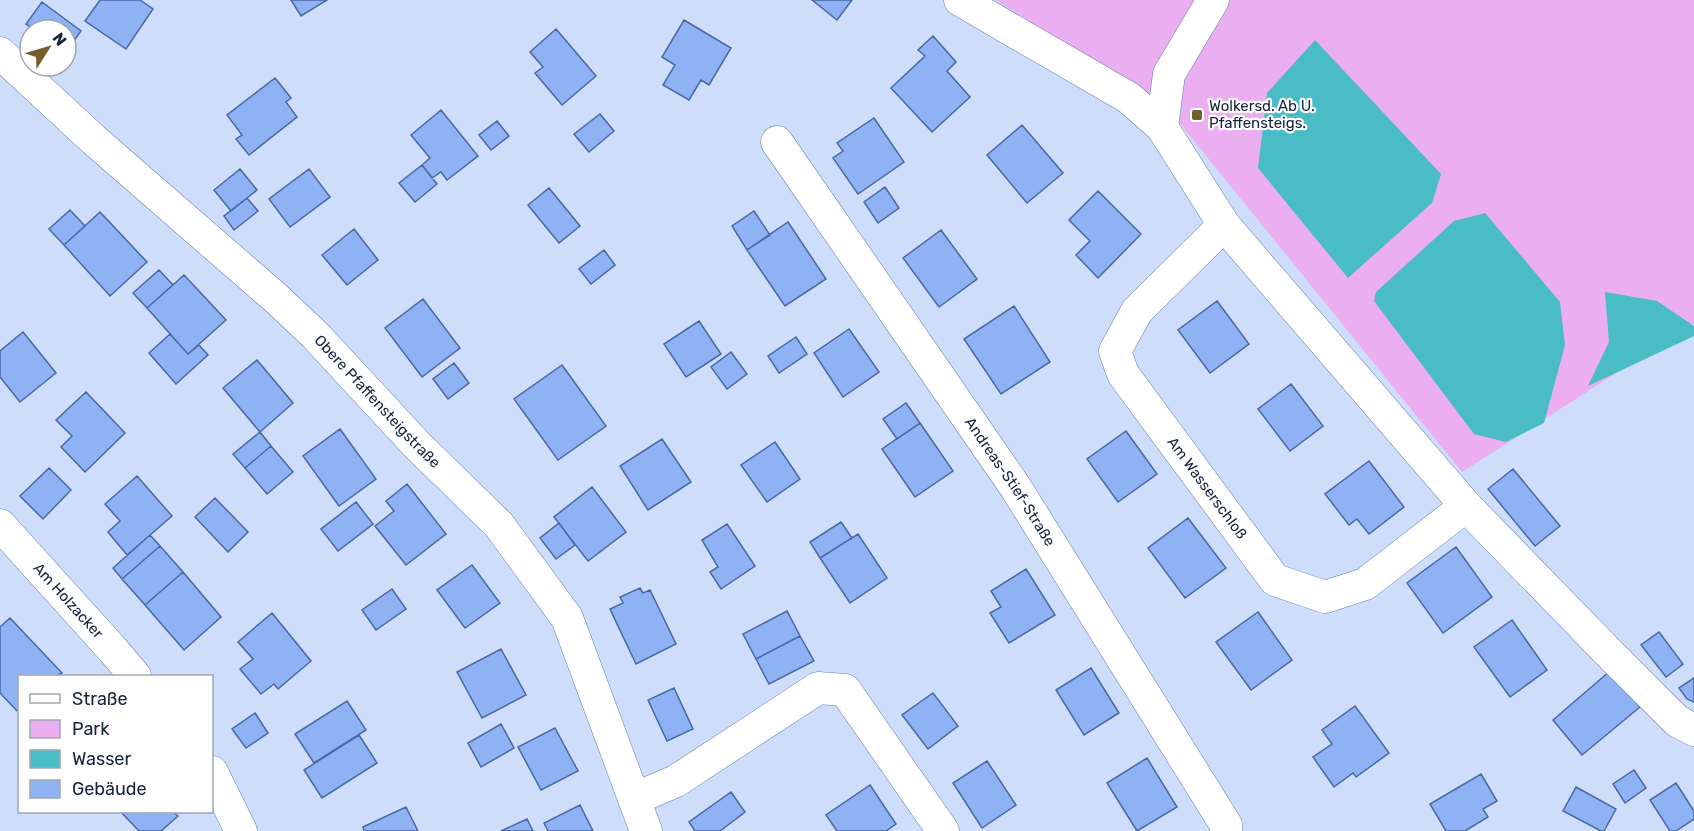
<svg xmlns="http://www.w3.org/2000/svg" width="1694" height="831" font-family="Rubik,sans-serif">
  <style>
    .green { fill: #eaaef1 }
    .water { fill: #49bcc6 }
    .building { fill: #8fb2f4; stroke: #4968a5; stroke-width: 1.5 }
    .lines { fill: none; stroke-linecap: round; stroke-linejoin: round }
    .street-casing { stroke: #5e7fbd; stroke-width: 33 }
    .street { stroke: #fff; stroke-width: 32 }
    .poi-dot { fill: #755d2d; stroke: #fefefe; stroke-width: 2 }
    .labels { text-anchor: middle; stroke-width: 4.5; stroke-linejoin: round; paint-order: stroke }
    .poi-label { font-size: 15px; fill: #16233d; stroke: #fefefe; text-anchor: start }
    .street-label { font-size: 15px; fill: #16233d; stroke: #fefefe }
  </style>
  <rect width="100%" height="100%" fill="#ceddf9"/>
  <!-- green -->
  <path class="green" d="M996,0H1694V323L1462,472L1169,110Z"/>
  <!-- water -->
  <path class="water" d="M1315,40L1441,174L1432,203L1348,278L1258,168L1267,93Z
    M1485,213L1560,302L1565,345L1544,423L1506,442L1474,434L1374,301L1376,292L1454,221Z
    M1605,292L1657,301L1694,326V336L1588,386L1609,342Z"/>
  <!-- building -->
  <path class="building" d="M100,0H140L153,9L126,49L85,21Z
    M291,0H327L301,16Z
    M812,0H852L837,20Z
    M42,2L81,31L66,52V30H35L26,24Z
    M684,20L731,48L709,85L701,80L689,100L663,85L675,65L662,57Z
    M556,29L596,76L562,105L535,73L543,67L530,52Z
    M933,36L956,62L947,71L970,97L932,132L891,88L925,56L918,50Z
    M275,78L291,98L286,102L297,117L249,155L236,139L242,135L227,115Z
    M441,110L478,156L447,180L441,172L432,178L422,165L430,158L411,135Z
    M600,114L614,131L589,152L574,134Z
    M874,118L904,162L858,194L833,158L843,151L837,143Z
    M497,121L509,136L491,150L479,135Z
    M1022,125L1063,173L1027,203L987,155Z
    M422,165L437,184L415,202L399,183Z
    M240,169L257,190L231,211L214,190Z
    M309,169L330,197L290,227L269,199Z
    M885,187L899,208L878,223L864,202Z
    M549,188L580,226L559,243L528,205Z
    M1098,191L1141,234L1098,278L1076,255L1090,241L1069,220Z
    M247,198L258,211L234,230L224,216Z
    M70,210L85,226L64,245L49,229Z
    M754,211L770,235L747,250L732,226Z
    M100,212L147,262L110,296L64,245Z
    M788,222L826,279L785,306L747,250Z
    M354,229L378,260L347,285L322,255Z
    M941,230L977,279L939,307L903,258Z
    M604,250L615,265L591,284L579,269Z
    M159,270L173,285L147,308L133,293Z
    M184,275L226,320L188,354L147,308Z
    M423,299L460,348L422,377L385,328Z
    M1217,301L1249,344L1210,373L1178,330Z
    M1014,306L1050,362L1001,394L964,339Z
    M699,321L721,354L686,377L664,344Z
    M849,329L879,372L843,397L814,353Z
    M23,332L56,373L20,402L0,377V351Z
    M170,334L188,354L199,345L208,355L176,384L149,353Z
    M796,337L807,354L779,373L768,356Z
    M731,352L747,374L727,389L711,367Z
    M257,360L293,403L260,432L223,388Z
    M454,363L469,383L448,399L433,379Z
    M562,365L606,426L558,460L514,399Z
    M1291,384L1323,426L1290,451L1258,409Z
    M86,392L125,433L85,472L61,447L72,436L56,420Z
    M906,403L920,423L897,439L883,419Z
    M920,423L953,471L915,497L882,449Z
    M340,429L376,479L339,506L303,456Z
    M1126,431L1157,474L1118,502L1087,459Z
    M260,432L271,446L245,468L233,454Z
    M662,439L691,482L648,510L620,466Z
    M775,442L800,479L767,502L741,465Z
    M271,446L293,472L267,494L245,468Z
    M1369,461L1404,507L1369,534L1357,519L1349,525L1325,494Z
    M49,468L71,490L43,519L20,496Z
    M1513,469L1560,526L1535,546L1488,489Z
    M137,476L172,516L127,555L108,532L120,521L105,504Z
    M407,484L446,534L406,565L375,526L394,511L386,501Z
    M592,487L626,532L588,561L554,517Z
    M215,498L248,532L228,552L195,517Z
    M356,502L373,524L338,551L321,529Z
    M1188,518L1226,568L1185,598L1148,548Z
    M841,522L852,538L820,558L810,542Z
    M559,523L575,545L556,559L540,538Z
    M727,524L755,566L721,589L710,572L718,567L702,540Z
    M858,534L887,578L850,603L820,558Z
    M150,535L160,546L122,579L113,568Z
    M160,546L183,572L145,605L122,579Z
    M1456,547L1492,597L1443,633L1407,583Z
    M472,565L500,603L465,628L437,590Z
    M1026,569L1055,615L1009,643L990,613L1001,607L991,591Z
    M183,572L221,617L184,650L145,605Z
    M640,588L643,593L650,590L676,644L636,664L610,609L623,603L620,597Z
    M392,589L406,609L376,630L362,610Z
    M787,611L800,636L756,659L743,634Z
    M1258,612L1292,660L1251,690L1216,642Z
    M272,613L311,661L278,689L274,684L261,694L240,669L253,659L238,642Z
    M10,618L62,673L57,676H20L19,713L0,693V627Z
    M1512,620L1547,670L1510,697L1474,647Z
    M1659,632L1683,664L1666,677L1641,645Z
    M800,636L814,661L769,684L756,659Z
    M501,649L526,695L482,718L457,672Z
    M1091,668L1119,713L1084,735L1056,690Z
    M1610,671L1640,707L1582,755L1553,720Z
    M1694,678V702L1687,699L1679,688Z
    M674,688L693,729L667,741L648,700Z
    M933,693L958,726L928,749L902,715Z
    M347,701L366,730L314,763L295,734Z
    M1355,706L1389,753L1356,777L1353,773L1334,787L1313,757L1332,744L1322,730Z
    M255,713L268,733L246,748L232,729Z
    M501,724L514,748L481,767L468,743Z
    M555,728L578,771L541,790L518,747Z
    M359,735L377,763L322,798L304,770Z
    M1147,758L1177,807L1137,831L1107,783Z
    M987,761L1016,805L982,828L953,783Z
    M1634,770L1646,788L1625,803L1613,784Z
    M1481,774L1497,801L1483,809L1488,817L1465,831H1446L1430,804Z
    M1676,783L1694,811V819L1676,831H1670L1650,800Z
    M870,785L896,824L886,831H837L826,815Z
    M1576,787L1616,809L1604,831H1601L1563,811Z
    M731,792L745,812L720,831H695L689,822Z
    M580,805L593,831H548L544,823Z
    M406,807L418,831H364L363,827Z
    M121,812H173L178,816L161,831H139Z
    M527,819L533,831H501Z"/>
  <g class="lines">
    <!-- street casing -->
    <g class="street-casing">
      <g id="street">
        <path d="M960,0L1129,98L1162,127L1224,225L1466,506L1608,652L1677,721L1694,730"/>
        <path id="s1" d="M0,53L94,140L278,300L315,335L417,445L499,525L567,618L646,831"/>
        <path d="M1162,127L1169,74L1213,0"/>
        <path id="s2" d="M777,142L1016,488L1226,825V831"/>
        <path id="s3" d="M1224,225L1137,311L1115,351L1123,374L1275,580L1325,597L1365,584L1466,506"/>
        <path id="s4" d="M0,525L113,650L135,676"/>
        <path d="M212,772L241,831"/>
        <path d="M634,799L676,781L818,688L845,690L943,831"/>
      </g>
    </g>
    <!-- street -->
    <use href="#street" class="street"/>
  </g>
  <!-- markers -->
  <rect class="poi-dot" x="1191" y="109" width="12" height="12" rx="3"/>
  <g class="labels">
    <!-- poi labels -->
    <g class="poi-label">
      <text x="1209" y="111">Wolkersd. Ab U.<tspan x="1209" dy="17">Pfaffensteigs.</tspan></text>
    </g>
    <!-- street labels -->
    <g class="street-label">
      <text dy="5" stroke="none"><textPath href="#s1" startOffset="514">Obere Pfaffensteigstraße</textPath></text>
      <text dy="5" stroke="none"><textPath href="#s2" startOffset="412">Andreas-Stief-Straße</textPath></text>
      <text dy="5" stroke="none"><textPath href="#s3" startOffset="334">Am Wasserschloß</textPath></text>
      <text dy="5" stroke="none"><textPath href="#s4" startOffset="102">Am Holzacker</textPath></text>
    </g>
  </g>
  <!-- legend -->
  <rect x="18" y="675" width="195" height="138" fill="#fefefe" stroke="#a1a6b1" stroke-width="1.5"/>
  <rect x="30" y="694" width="30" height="9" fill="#ffffff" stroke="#a1a6b1" stroke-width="1.5"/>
  <text x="72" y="705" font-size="18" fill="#16233d">Straße</text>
  <rect x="30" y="720" width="30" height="18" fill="#eaaef1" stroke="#a1a6b1" stroke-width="1.5"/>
  <text x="72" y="735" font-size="18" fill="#16233d">Park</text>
  <rect x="30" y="750" width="30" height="18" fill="#49bcc6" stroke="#a1a6b1" stroke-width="1.5"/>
  <text x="72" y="765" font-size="18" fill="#16233d">Wasser</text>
  <rect x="30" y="780" width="30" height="18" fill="#8fb2f4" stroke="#a1a6b1" stroke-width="1.5"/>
  <text x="72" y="795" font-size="18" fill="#16233d">Gebäude</text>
  <!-- north arrow -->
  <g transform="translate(48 48) rotate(53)"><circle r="28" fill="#fefefe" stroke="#a1a6b1" stroke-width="1.5"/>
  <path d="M0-4.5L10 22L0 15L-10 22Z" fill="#755d2d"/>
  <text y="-9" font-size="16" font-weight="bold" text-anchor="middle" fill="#16233d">N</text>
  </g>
</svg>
